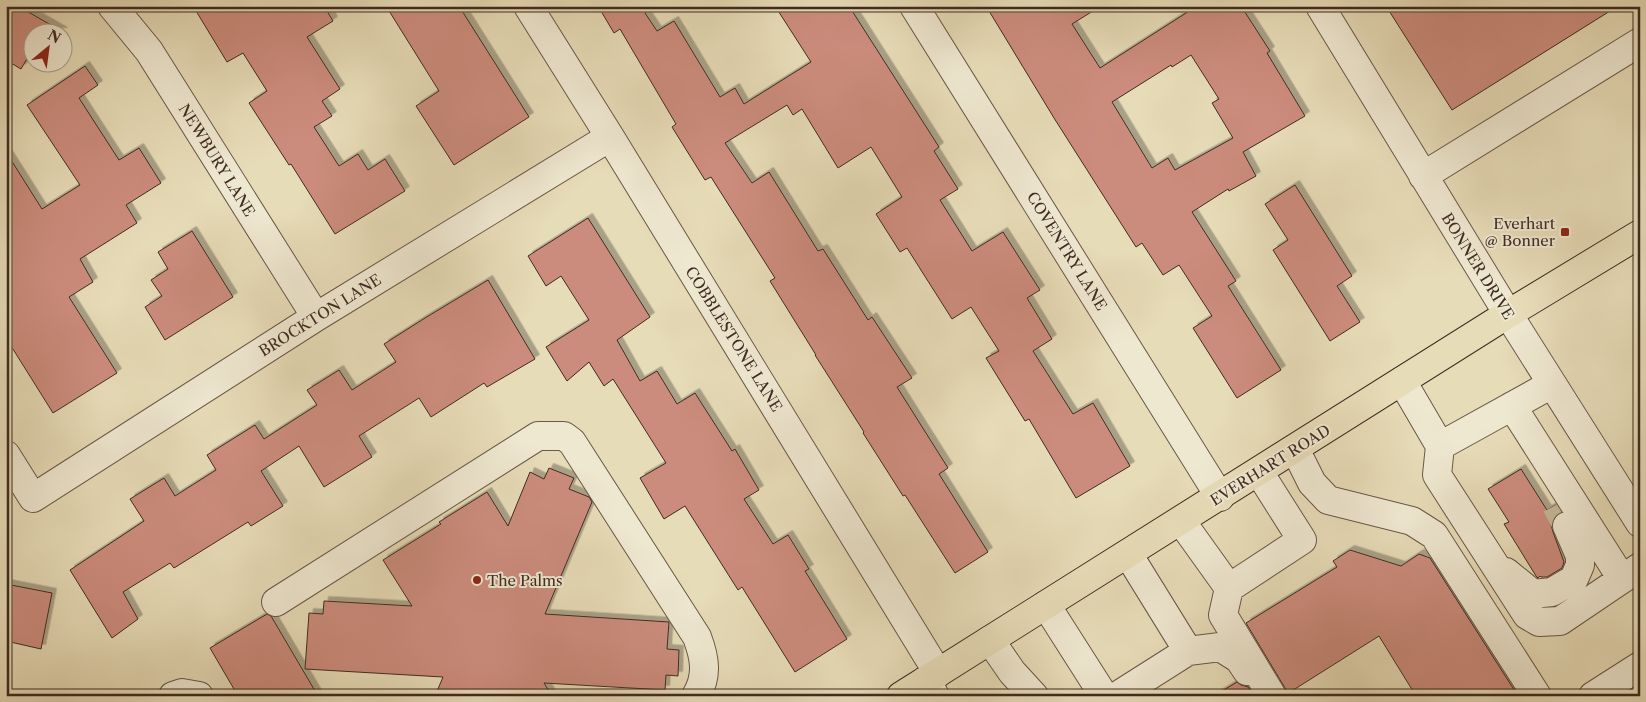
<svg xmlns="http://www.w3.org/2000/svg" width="1646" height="702" font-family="'Libre Caslon Text',serif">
<defs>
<filter id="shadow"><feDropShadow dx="4.5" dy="-4.5" stdDeviation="0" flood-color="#0004"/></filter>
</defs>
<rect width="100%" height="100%" fill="#e7dcb8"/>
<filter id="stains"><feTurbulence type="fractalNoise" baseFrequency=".004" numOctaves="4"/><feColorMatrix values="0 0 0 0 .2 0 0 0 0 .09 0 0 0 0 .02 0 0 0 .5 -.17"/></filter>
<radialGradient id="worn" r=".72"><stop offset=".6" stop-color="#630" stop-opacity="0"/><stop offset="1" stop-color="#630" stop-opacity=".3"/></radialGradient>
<path fill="#cc8c7d" stroke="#3f2b21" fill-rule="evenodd" filter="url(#shadow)" d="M6,6h12l45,26h-31v18l-11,19 -15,-9z
M193,6h131l9,15 -26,16 33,52 -18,12 10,15 -18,11 25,39 19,-12 10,16 17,-11 20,32 -70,43 -44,-70 -2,1 -40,-62 18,-12 -24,-38 -16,9z
M386,6h73l70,111 -75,48 -38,-59 23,-15z
M598,6h58l-11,7 12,18 17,-10 46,76 15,-9 9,16 67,-42 -36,-56h74l90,141 -5,4 24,38 -18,11 32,51 31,-19 37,58 -13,8 25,41 -19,12 40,63 20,-11 37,63 -54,32 -47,-79 -4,2 -39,-63 13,-7 -28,-44 -19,12 -45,-71 -7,4 -24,-38 26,-17 -31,-50 -33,21 -36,-59 -9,6 -6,-10 -62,38 27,40 17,-11 49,79 5,-2 45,71 4,-3 40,61 -15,9 51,81 -9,6 49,78 -33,21 -50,-78 -2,1 -40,-63 1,-1 -49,-77h1l-46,-74 5,-3 -64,-101 -6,3 -33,-53 4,-3 -56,-95 -6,4z
M986,6h115l-29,18 28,44 97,-62h44l29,45 -3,2 38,63 -62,36 13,24 -27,15 -1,-2 -36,23 44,69 -8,5 53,84 -44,28 -44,-70 19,-12 -33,-51 -16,10 -21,-32 -6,4 -82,-129zM1191,55l28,44 -7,4 21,35 -58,32 -7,-12 -16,10 -40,-66 59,-37 1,2z
M1386,6h232l-166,104z
M85,66l13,19 -19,13 40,62 20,-12 22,35 -35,22 11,18 -57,36 13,23 -24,15 48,76 -64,40 -47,-75v-186l36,57 38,-24 -53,-80z
M1295,185l57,91 -15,10 23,36 -30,19 -57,-91 15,-10 -23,-36z
M588,218l62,99 -33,23 23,41 17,-10 20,33 18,-11 37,58 3,-2 24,41 -15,9 29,45 15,-9 21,34 -4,2 42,68 -52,33 -53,-85 -4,3 -53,-84 -21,13 -24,-41 26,-15 -53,-84 -9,7 -15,-24 -22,19 -21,-34 43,-27 -28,-44 -15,10 -18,-30z
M192,231l41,66 -68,43 -20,-33 17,-11 -11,-16 17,-11 -10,-17z
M488,280l47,79 -48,28 -3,-4 -53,34 -12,-19 -60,38 13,21 -48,30 -25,-41 -38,25 22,35 -32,20 -3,-4 -74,46 -4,-5 -47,29 15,27 -26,19 -42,-68 74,-49 -14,-22 34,-21 11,18 41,-26 -9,-15 48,-30 9,14 53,-34 -10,-15 32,-20 13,20 44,-28 -12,-18 41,-26z
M549,468l25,10 -5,11 20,8 3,5 -47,112 124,8 -2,27 12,1 -1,26 -12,-1 -1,15 -121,-7 8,13h-117l8,-19 -138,-8 4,-56 14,1 1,-13 88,5 -29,-46 58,-36 -2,-2 48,-30 21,34 22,-54 14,7z
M1521,469l26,41 9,-5 5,7 -7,5 -3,8 2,7 11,30 -2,6 -15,9h-6l-1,-1 -2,2 -2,-2 -32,-52 5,-2 -21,-33z
M1350,550l51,16 18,-12 11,4 88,138h-102l-37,-60 -92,58 -2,-6 -39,-65 91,-56 -4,-6z
M6,584l46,9 -11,56 -35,-8z
M267,614l4,2 47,80h-80l-28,-48z
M1237,682l4,3 7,2 6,9h-40z"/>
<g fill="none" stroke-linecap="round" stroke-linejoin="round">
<path stroke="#c5b99a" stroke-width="28" stroke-dasharray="28 14" stroke-linecap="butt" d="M1556,505l11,21"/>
<g stroke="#695747" stroke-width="30">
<path id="minor" d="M112,6l37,45 167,266
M528,6l82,131 328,536
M914,6l306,491
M1320,6l188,308 132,209
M1423,176l217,-134
M1402,381l38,65 -3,29 90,140 12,7 21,-1 80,-54
M1512,406l110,173
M1440,446l112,-62
M1295,449l17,34 16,17 84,21 22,14 103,161
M6,455l27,43 283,-181 294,-180
M1181,521l48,67 73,-48 -43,-68
M1506,572l27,22 19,-2 22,-13 6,-14v-9l-13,-30
M1229,588l-6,27 49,81
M276,602l262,-166h26l8,6 125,195c8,21 11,39 -1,59
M1046,605l58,91
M990,640l22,32 22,24
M1188,651l32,-4 19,12 8,12
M926,680l9,16
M173,696l9,-3 17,3
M1117,696l71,-45 -60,-97
M1593,696l47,-30"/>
</g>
<g stroke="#3f2b21" stroke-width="30">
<path id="major" d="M901,696l607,-382 132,-80"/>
</g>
<use href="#minor" stroke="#efe8d1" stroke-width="28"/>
<use href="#major" stroke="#e7dcb8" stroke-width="28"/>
</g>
<g fill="#8f2418" stroke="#efe8d1" stroke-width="2">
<rect x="1560" y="227" width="10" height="10" rx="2.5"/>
<circle cx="477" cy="580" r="5"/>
</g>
<g text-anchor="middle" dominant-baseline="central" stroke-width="4" stroke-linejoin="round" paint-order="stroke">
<g font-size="15" fill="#3f2b21" stroke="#efe8d1">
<text transform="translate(217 160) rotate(58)">NEWBURY LANE</text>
<text transform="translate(1067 251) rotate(58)">COVENTRY LANE</text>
<text transform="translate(1478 266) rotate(58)">BONNER DRIVE</text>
<text transform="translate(320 315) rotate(-32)">BROCKTON LANE</text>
<text transform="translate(734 339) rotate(58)">COBBLESTONE LANE</text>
<text transform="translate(1270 465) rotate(-32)">EVERHART ROAD</text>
</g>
<g font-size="15" fill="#3f2b21" stroke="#efe8d1" text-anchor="end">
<text x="1555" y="223">Everhart<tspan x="1555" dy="17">@ Bonner</tspan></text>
<text x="487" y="580" text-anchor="start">The Palms</text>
</g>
</g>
<rect width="1646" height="702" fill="none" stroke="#e7dcb8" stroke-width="25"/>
<rect x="8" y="8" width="1631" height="687" fill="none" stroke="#3f2b21" stroke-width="2.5"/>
<rect x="12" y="12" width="1621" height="677" fill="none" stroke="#3f2b21"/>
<g transform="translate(48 48) rotate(29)"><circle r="24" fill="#efe8d1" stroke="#a99c8b"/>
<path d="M0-4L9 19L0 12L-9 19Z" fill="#8f2418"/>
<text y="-8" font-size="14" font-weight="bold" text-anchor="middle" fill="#3f2b21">N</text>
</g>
<rect width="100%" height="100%" filter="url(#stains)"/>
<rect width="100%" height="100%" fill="url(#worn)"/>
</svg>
